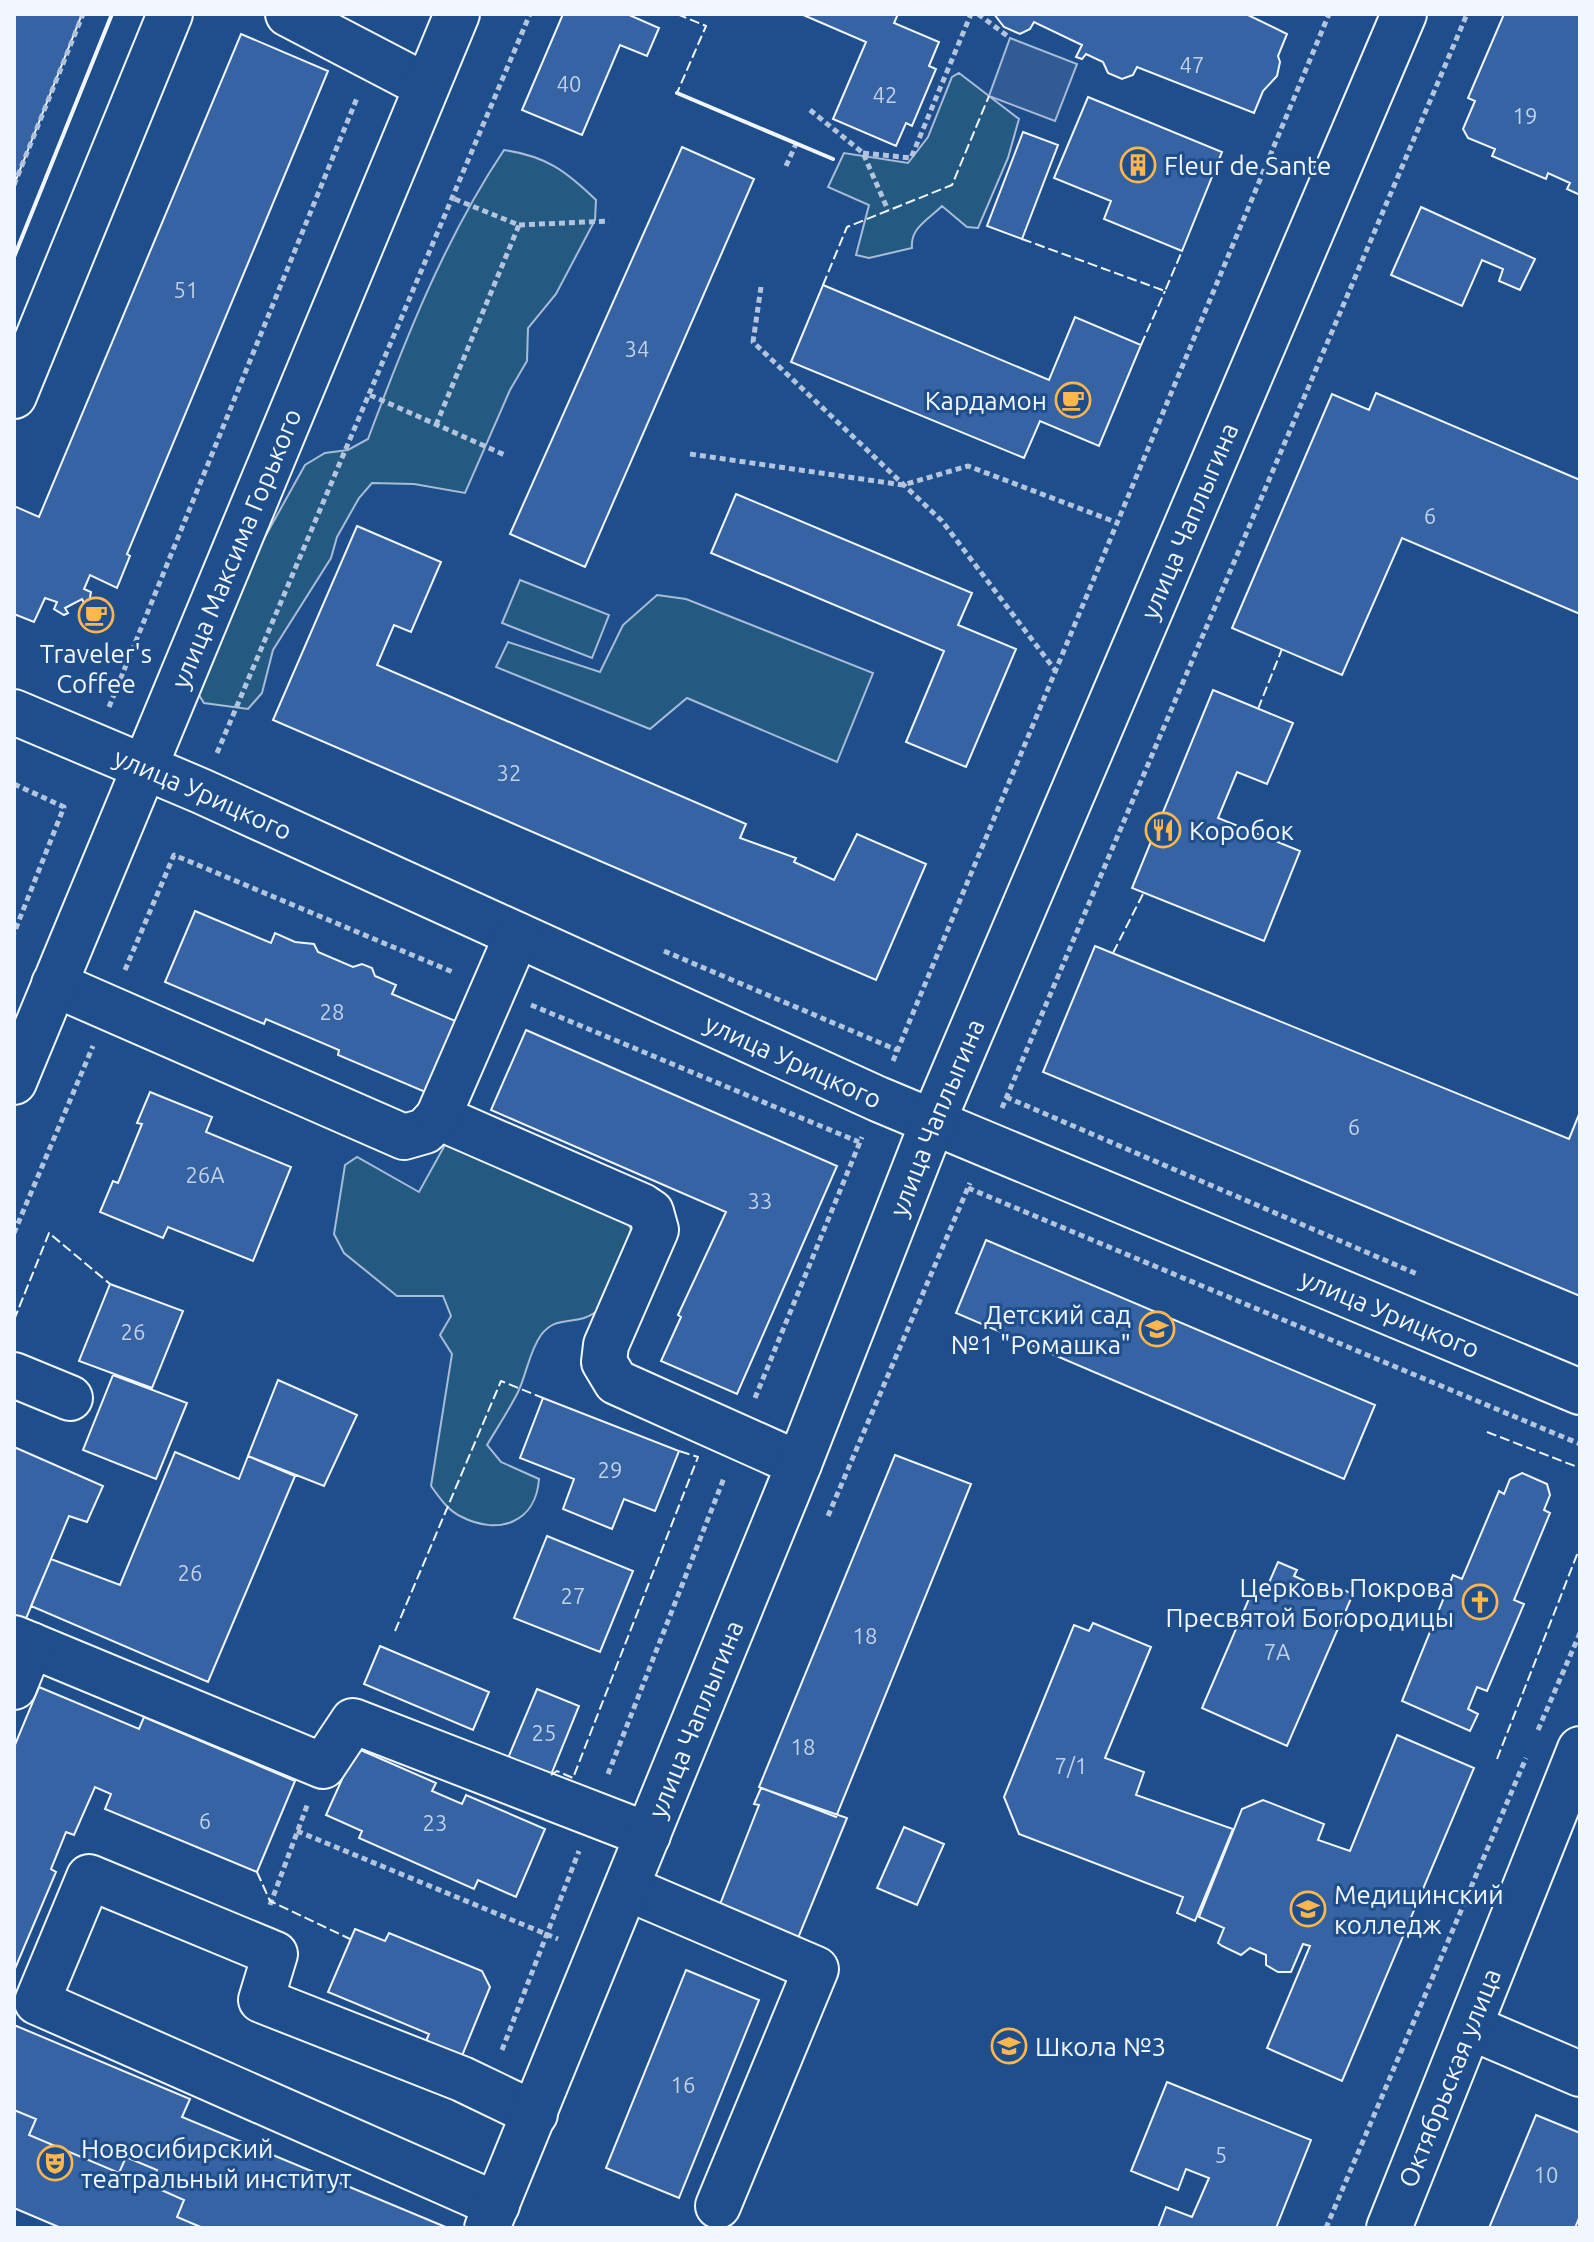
<svg xmlns="http://www.w3.org/2000/svg" width="1594" height="2242" font-family="Ubuntu,sans-serif">
<rect width="100%" height="100%" fill="#1f4e8c"/>
<path fill="#245a82" stroke="#a8bbd7" stroke-width="2" d="M959,73l60,46 -11,39 -30,70 -11,-1 -25,-21c-14,14 -32,22 -30,42l-43,10 -13,-3 13,-50 -41,-18 16,-34 64,10 20,-26 24,-60z
M504,150c42,6 62,21 92,50l-1,20 -39,74 -28,34 -1,33 -17,29 -45,103 -51,-9 -42,-1 -13,15 -22,39 -6,21 -58,92 -11,43 -14,16 -44,-6 -12,-19 69,-140 44,-79 20,-12 23,-3 20,-11c37,-99 77,-201 136,-289z
M520,580l89,35 -17,43 -90,-35z
M657,595l29,4 187,74 -36,89 -150,-64 -37,31 -154,-62 12,-25 92,30 23,-47z
M451,1134l169,76 11,19c-9,30 -12,77 -47,89 -17,5 -30,0 -43,17 -12,17 -14,38 -23,57 -9,18 -21,36 -31,53l14,17 38,17c-3,43 -40,57 -77,38 -14,-6 -23,-20 -31,-31l21,-132 -12,-19 11,-19 -8,-20h-46l-53,-43 -10,-19 11,-69 12,-8 62,35z"/>
<path fill="#305b95" stroke="#a8bbd7" stroke-width="2" d="M1010,38l67,26 -22,57 -66,-25z"/>
<path fill="#3563a3" stroke="#f2f6ff" stroke-width="2" d="M14,14h68l-68,171z
M563,14h64l32,14 -12,28 -27,-11 -38,90 -60,-25z
M801,14h97l-4,9 45,19 -10,24 7,3 -24,57 -6,-3 -10,23 -63,-27 33,-77z
M994,14h252l41,20 -9,22 2,6 -3,14 -14,15 -9,22 -117,-46 -4,8 -11,4 -14,-6 -5,-11 -17,-8 -4,5 -6,-2 6,-12 -48,-23 -4,7 -10,5 -16,-7z
M1504,14h76v181l-13,-6 3,-6 -22,-10 -2,6 -54,-23 3,-7 -27,-11 -5,-9 12,-28 -7,-3z
M241,34l87,37 -201,483 3,2 -13,32 -27,-13 -6,14 7,3 -2,11 -4,2 -3,-6 -17,9 3,5 -4,2 -10,-6 3,-7 -12,-4 -11,24 -20,-8v-108l25,11z
M1088,97l134,55 -40,99 -78,-32 7,-18 -57,-23z
M1023,132l35,13 -36,94 -35,-13z
M682,147l72,32 -169,388 -75,-33z
M1421,207l114,52 -15,31 -21,-9 4,-12 -21,-9 -20,46 -71,-31z
M823,285l226,95 26,-63 66,28 -42,101 -59,-25 -16,37 -233,-96z
M1376,393l204,87v134l-178,-76 -60,137 -110,-47 100,-234 37,16z
M736,494l236,99 -14,32 58,24 -50,118 -60,-25 38,-91 -233,-98z
M357,526l84,36 -30,70 -17,-7 -17,40 369,159 -6,14 56,20 -2,4 40,18 23,-46 69,30 -50,116 -603,-260z
M1213,690l80,33 -26,61 -30,-12 -19,46 82,33 -36,90 -132,-53z
M195,911l76,32 4,-10 20,9 19,2 4,8 35,15 9,-3 10,4 3,8 21,9 -4,9 75,32 -30,71 -99,-42 1,-5 -73,-31 -2,5 -99,-42z
M1095,946l474,193 11,-27v184l-537,-224z
M526,1030l311,136 -100,228 -76,-33 20,-44 -3,-2 48,-103 -235,-102z
M150,1092l62,25 -6,15 85,35 -38,94 -85,-34 -5,11 -63,-26 13,-31 5,2 24,-59 -5,-1z
M986,1240l389,165 -31,74 -388,-166z
M110,1284l73,27 -31,77 -73,-27z
M113,1375l74,28 -31,76 -73,-29z
M278,1380l79,35 -33,71 -76,-30z
M543,1398l136,53 -24,60 -31,-12 -12,30 -49,-20 11,-30 -54,-21z
M14,1447l89,39 -16,36 -18,-6 -44,105 -11,-5z
M175,1452l64,27 9,-23 47,20 -87,206 -177,-76 20,-47 69,26z
M895,1455l76,29 -135,333 -77,-30z
M1522,1473l25,11 3,11 -6,15 6,3 -36,87 10,4 -37,87 -10,-4 -9,22 10,5 -8,17 -68,-30 51,-126 9,4 37,-88 5,3 6,-15z
M547,1536l86,35 -33,81 -86,-34z
M1278,1562l19,8 -3,6 27,12 2,-7 30,13 -66,152 -85,-38 52,-121 11,5z
M1093,1623l58,24 -46,111 39,14 -8,23 97,34 -38,92 -18,-8 6,-16 -164,-63 -15,-37 70,-172 15,6z
M380,1646l109,46 -16,38 -109,-46z
M39,1687l100,42 5,-12 151,64 -38,91 -152,-63 6,-15 -16,-7 -21,48 -8,-3 -15,37 5,3 -42,99v-224z
M537,1689l42,17 -28,69 -43,-17z
M1397,1735l77,33 -132,313 -75,-33 43,-102 -7,-2 -12,28h-13l-12,-7v-10l-16,-7 -9,7 -19,-9 -4,-3 6,-15 -25,-11 43,-108 21,-9 61,24 -6,16 32,11z
M356,1748l80,35 -4,8 30,13 4,-9 79,34 -29,68 -38,-17 -4,9 -115,-51 3,-7 -36,-16z
M761,1788l86,30 -53,130 -77,-36 42,-107 -5,-1z
M904,1827l40,17 -27,61 -40,-17z
M355,1929l30,12 4,-8 93,38 8,16 -33,81 -36,-15 8,-19 -101,-42z
M686,1970l73,30 -80,198 -73,-30z
M14,2025l176,74 -8,18 266,111h-245l-26,-11 7,-17 -34,-15 7,-15 -31,-13 -7,16 -90,-38 7,-16 -22,-9z
M1167,2082l144,58 -35,88h-118l8,-21 26,10 17,-39 -23,-9 -8,21 -47,-19z
M14,2110l22,9 -7,16 90,38 7,-16 31,13 -7,15 34,15 -7,17 26,11h-142l-47,-20z
M1536,2115l44,18v83l-5,12h-86z"/>
<g fill="none" stroke-linecap="round" stroke-linejoin="round">
<g stroke="#f2f6ff" stroke-width="48">
<g id="minor">
<path d="M288,14l138,72"/>
<path d="M14,396l156,-382"/>
<path id="s1" d="M14,712l187,79 677,308 702,293"/>
<path d="M54,984l350,153 21,-6 13,-14 204,89 9,6 5,18 -50,115 -2,17 12,20 183,82"/>
<path id="s2" d="M14,1082l443,-1068"/>
<path d="M438,1117l79,-182"/>
<path d="M14,1375l56,23"/>
<path d="M14,1638l309,128 30,-45 295,114"/>
<path d="M14,1687l17,-42"/>
<path d="M627,1888l189,81 -98,237"/>
<path d="M1470,2027l110,47"/>
<path d="M497,2205l-460,-203 52,-125 186,77 -14,46 201,79 73,35"/>
<path id="s3" d="M487,2228l312,-764 135,-345 470,-1105"/>
<path id="s4" d="M1389,2228l191,-479"/>
</g>
</g>
<path stroke="#b3c4dc" stroke-width="5" stroke-dasharray="6 4" stroke-linecap="butt" d="M978,14l32,24
M810,110l53,43 25,57
M863,153l48,5 60,-144
M786,166l10,-22
M14,185l69,-171
M519,225l90,-4
M761,287l-8,55 189,179 113,149
M370,395l137,61
M436,425l83,-200 -67,-27
M690,454l213,31 65,-19 150,57
M109,707l248,-609
M217,753l313,-739
M14,784l50,23 -50,126
M664,951l233,99
M125,970l49,-115 281,118
M531,1005l328,137
M893,1061l436,-1047
M1006,1097l411,177
M1002,1108l465,-1094
M968,1188l612,256
M14,1233l79,-187
M755,1398l107,-261
M828,1516l142,-333
M1538,1730l42,-97
M608,1774l116,-296
M297,1831l261,108
M270,1905l38,-102
M502,2050l77,-199
M1326,2228l200,-470"/>
<use href="#minor" stroke="#1f4e8c" stroke-width="44"/>
<path stroke="#f2f6ff" stroke-width="2" stroke-dasharray="10 4" stroke-linecap="butt" d="M677,14l29,12 -29,67
M1022,239l143,52 17,-40
M823,285l24,-58 105,-42 37,-89
M1141,345l24,-54
M1258,709l24,-60
M1113,953l31,-61
M14,1320l35,-87 61,51
M1487,1432l93,36
M395,1631l106,-250 42,17
M1497,1759l83,-212
M551,1775l6,-4 16,7 125,-321 -19,-6
M257,1872l13,29 80,38"/>
<path stroke="#f2f6ff" stroke-width="4" d="M677,93l156,66
M14,257l98,-243"/>
</g>
<defs>
<g id="building-ring" transform="scale(1.8)"><circle r="9.5" fill="#1f4e8c" stroke="#ffb74d" stroke-width="1.5"/><path d="M-4-6H4V6H1V3H-1V6H-4ZM-2.5-4.3h1.7v1.8h-1.7ZM.8-4.3h1.7v1.8H.8ZM-2.5-1h1.7V.8h-1.7ZM.8-1h1.7V.8H.8Z" fill="#ffb74d"/></g>
<g id="cafe-ring" transform="scale(1.8)"><circle r="9.5" fill="#1f4e8c" stroke="#ffb74d" stroke-width="1.5"/><path d="M-5.5-4.5H6V0H3Q3 3.5 0 3.5H-2.5Q-5.5 3.5-5.5 0ZM3-3.2v2h1.7v-2ZM-6 4.5H4V6H-6Z" fill="#ffb74d"/></g>
<g id="restaurant-ring" transform="scale(1.8)"><circle r="9.5" fill="#1f4e8c" stroke="#ffb74d" stroke-width="1.5"/><path d="M-5-6h1v4h1v-4h1v4h1v-4h1v5L-1.5 .5V6h-2V.5L-5-1ZM5-6V6H3V1.5H1.5Q1.5-4 5-6Z" fill="#ffb74d"/></g>
<g id="school-ring" transform="scale(1.8)"><circle r="9.5" fill="#1f4e8c" stroke="#ffb74d" stroke-width="1.5"/><path d="M0-5L7-2L0 1L-7-2ZM-4 1L0 2.5L4 1V4Q0 6-4 4Z" fill="#ffb74d"/></g>
<g id="church-ring" transform="scale(1.8)"><circle r="9.5" fill="#1f4e8c" stroke="#ffb74d" stroke-width="1.5"/><path d="M-1.2-6h2.4v3.5h3.3v2.4h-3.3V6h-2.4V-.1h-3.3v-2.4h3.3Z" fill="#ffb74d"/></g>
<g id="university-ring" transform="scale(1.8)"><circle r="9.5" fill="#1f4e8c" stroke="#ffb74d" stroke-width="1.5"/><path d="M0-5L7-2L0 1L-7-2ZM-4 1L0 2.5L4 1V4Q0 6-4 4Z" fill="#ffb74d"/></g>
<g id="theatre-ring" transform="scale(1.8)"><circle r="9.5" fill="#1f4e8c" stroke="#ffb74d" stroke-width="1.5"/><path d="M-5-5.5Q0-4 5-5.5V0Q5 5 0 6Q-5 5-5 0ZM-3.3-2.5H-1v1.5H-3.3ZM1-2.5H3.3v1.5H1ZM-2.8 1Q0 5.5 2.8 1Z" fill="#ffb74d"/></g>
</defs>
<g fill-rule="evenodd">
<use href="#building-ring" x="1138" y="165"/>
<use href="#cafe-ring" x="1073" y="400"/>
<use href="#cafe-ring" x="96" y="615"/>
<use href="#restaurant-ring" x="1163" y="830"/>
<use href="#school-ring" x="1157" y="1329"/>
<use href="#church-ring" x="1480" y="1602"/>
<use href="#university-ring" x="1308" y="1909"/>
<use href="#school-ring" x="1009" y="2046"/>
<use href="#theatre-ring" x="55" y="2163"/>
</g>
<g text-anchor="middle" dominant-baseline="central" stroke-width="6" stroke-linejoin="round" paint-order="stroke">
<g font-size="22" fill="#c3d1e8">
<text x="1192" y="64">47</text>
<text x="569" y="83">40</text>
<text x="885" y="94">42</text>
<text x="1525" y="115">19</text>
<text x="186" y="289">51</text>
<text x="637" y="348">34</text>
<text x="1430" y="515">6</text>
<text x="509" y="772">32</text>
<text x="332" y="1011">28</text>
<text x="1354" y="1126">6</text>
<text x="205" y="1174">26А</text>
<text x="760" y="1200">33</text>
<text x="133" y="1331">26</text>
<text x="610" y="1469">29</text>
<text x="190" y="1572">26</text>
<text x="573" y="1595">27</text>
<text x="865" y="1635">18</text>
<text x="1277" y="1651">7А</text>
<text x="544" y="1732">25</text>
<text x="803" y="1746">18</text>
<text x="1071" y="1765">7/1</text>
<text x="205" y="1820">6</text>
<text x="435" y="1822">23</text>
<text x="683" y="2084">16</text>
<text x="1221" y="2154">5</text>
<text x="1546" y="2174">10</text>
</g>
<g font-size="26" fill="#f2f6ff" stroke="#1f4e8c" text-anchor="start">
<text x="1164" y="165">Fleur de Sante</text>
<text x="1047" y="400" text-anchor="end">Кардамон</text>
<text x="96" y="653" text-anchor="middle">Traveler's<tspan x="96" dy="30">Coffee</tspan></text>
<text x="1189" y="830">Коробок</text>
<text x="1131" y="1314" text-anchor="end">Детский сад<tspan x="1131" dy="30">№1 "Ромашка"</tspan></text>
<text x="1454" y="1587" text-anchor="end">Церковь Покрова<tspan x="1454" dy="30">Пресвятой Богородицы</tspan></text>
<text x="1334" y="1894">Медицинский<tspan x="1334" dy="30">колледж</tspan></text>
<text x="1035" y="2046">Школа №3</text>
<text x="81" y="2148">Новосибирский<tspan x="81" dy="30">театральный институт</tspan></text>
</g>
<g font-size="26" fill="#f2f6ff" stroke="#1f4e8c">
<text stroke="none"><textPath href="#s3" startOffset="1846">улица Чаплыгина</textPath></text>
<text stroke="none"><textPath href="#s2" startOffset="578">улица Максима Горького</textPath></text>
<text stroke="none"><textPath href="#s1" startOffset="206">улица Урицкого</textPath></text>
<text stroke="none"><textPath href="#s1" startOffset="854">улица Урицкого</textPath></text>
<text stroke="none"><textPath href="#s3" startOffset="1198">улица Чаплыгина</textPath></text>
<text stroke="none"><textPath href="#s1" startOffset="1502">улица Урицкого</textPath></text>
<text stroke="none"><textPath href="#s3" startOffset="550">улица Чаплыгина</textPath></text>
<text stroke="none"><textPath href="#s4" startOffset="162">Октябрьская улица</textPath></text>
</g>
</g>
<rect width="1594" height="2242" fill="none" stroke="#f2f6ff" stroke-width="32"/>
</svg>
